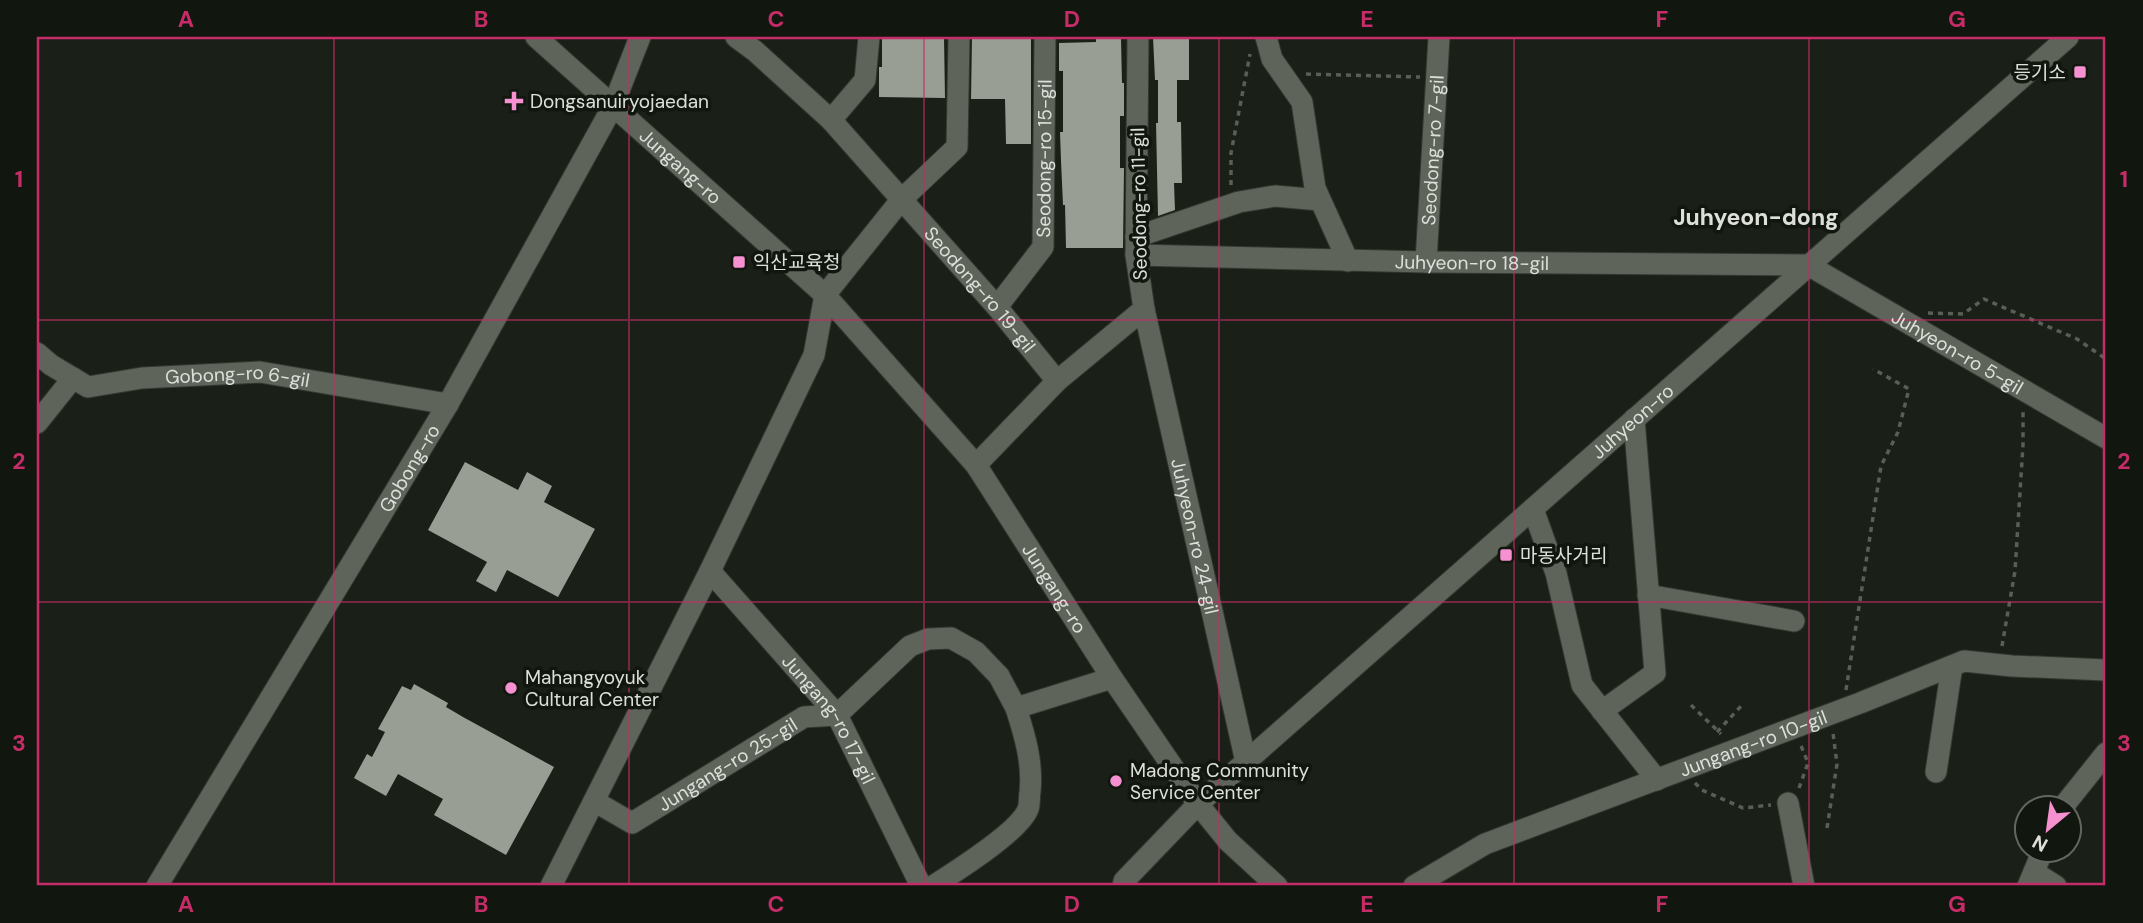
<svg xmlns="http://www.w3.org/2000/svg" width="2143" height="923" font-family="'DM Sans','Noto Sans KR',sans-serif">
<rect width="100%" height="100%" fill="#1a1f17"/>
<path fill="#989e93" d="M882,37h62l1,61 -66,-1v-30h3z
M972,37h59v107h-25l-1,-45h-34z
M1153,37h36v43h-12v42h4l1,61h-8l1,27 -17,6 -2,-93h2v-43h-3z
M1096,39h25l1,44h2v33h-4v52h4l-1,80h-57l-1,-43h-2l-2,-44 -1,-29h3v-61h-4v-28l37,-1z
M465,462l53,28 9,-18 25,14 -8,16 51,27 -37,68 -51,-27 -11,22 -20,-11 11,-19 -59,-32z
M414,684l34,19 -2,4 17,10 91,50 -48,88 -72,-40 9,-16 -45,-25 -12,22 -32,-18 13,-24 5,3 13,-25 -7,-3 24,-43 9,4z"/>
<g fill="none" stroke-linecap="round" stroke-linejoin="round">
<g stroke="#353832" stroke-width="23">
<g id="minor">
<path id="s1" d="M536,37l289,258 151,170 136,213 86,126 30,37 49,45"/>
<path id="s2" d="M736,37l19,14 76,69 166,187 60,74"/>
<path d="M1266,37l6,22 30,43 13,86 33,73"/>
<path d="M831,120l34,-40 4,-43"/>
<path d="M1136,237l103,-35 36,-6 45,4"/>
<path id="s3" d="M1136,255l290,7 382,3 298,173"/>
<path id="s4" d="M1426,262l13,-225"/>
<path id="s5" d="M997,307l46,-60 2,-210"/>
<path id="s6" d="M1144,309l102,453"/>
<path id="s7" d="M37,353l14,12 37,22 54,-9 118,-6 188,32"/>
<path d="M37,423l36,-45"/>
<path d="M976,465l81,-84 87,-72 -8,-54 2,-218"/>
<path d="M1533,509l23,64 26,112 75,95"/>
<path id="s8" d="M710,571l127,144 84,171"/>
<path d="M1648,595l146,26"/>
<path d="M1602,711l53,-38 -21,-254"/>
<path d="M1936,772l16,-106"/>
<path id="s9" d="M594,801l38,22 172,-106 33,-2 73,-69 18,-7 23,-1 25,14 23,24 17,32 96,-30"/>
<path d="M1788,803l16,83"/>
<path d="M2062,808l44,-55"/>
<path d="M2034,872l22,14"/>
<path id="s10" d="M157,886l291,-482 165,-298 27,-69"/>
<path d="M551,886l159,-315 104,-216 11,-60 76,-95 56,-53 2,-110"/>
<path d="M933,886c22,-14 87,-55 95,-77 2,-5 1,-12 2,-17 3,-29 -5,-56 -14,-84"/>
<path id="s11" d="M1123,886l1,-5 74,-77 870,-767"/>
<path id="s12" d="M1414,886l71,-42 375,-141 104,-42 48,5 94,4"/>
<path d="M2028,886l15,-36"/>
</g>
</g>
<path stroke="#5a5e57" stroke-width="3.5" stroke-dasharray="5 5" stroke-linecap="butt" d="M1306,74l114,3
M1231,185v-32l19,-99
M1928,313l35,1 21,-15 93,40 29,20
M2002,646l13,-75 8,-126v-35
M1846,690l35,-224 17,-34 11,-43 -36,-20
M1691,705l30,29
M1717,732l26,-28
M1695,783l7,7 41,18 28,-3
M1799,788l9,-25 -8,-20
M1827,828l10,-64 -4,-31"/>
<use href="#minor" stroke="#5e645a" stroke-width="21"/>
</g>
<path fill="none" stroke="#c52c68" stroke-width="2" stroke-opacity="0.55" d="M334,37v849M629,37v849M924,37v849M1219,37v849M1514,37v849M1809,37v849M37,320h2069M37,602h2069"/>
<g fill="#f590d1" stroke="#11160e" stroke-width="2.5">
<rect x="2073" y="65" width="14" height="14" rx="3.5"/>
<path d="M510.5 90.5h7v7h7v7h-7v7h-7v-7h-7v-7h7z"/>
<rect x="732" y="255" width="14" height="14" rx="3.5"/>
<rect x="1499" y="548" width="14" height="14" rx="3.5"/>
<circle cx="511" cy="688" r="7"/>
<circle cx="1116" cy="781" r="7"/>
</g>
<g text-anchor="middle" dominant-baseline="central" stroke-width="7" stroke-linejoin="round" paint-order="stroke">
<g font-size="19" fill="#dde0da" stroke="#11160e" text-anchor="start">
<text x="2066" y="72" text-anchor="end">등기소</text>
<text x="530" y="101">Dongsanuiryojaedan</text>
<text x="753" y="262">익산교육청</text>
<text x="1520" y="555">마동사거리</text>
<text x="525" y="677">Mahangyoyuk<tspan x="525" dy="22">Cultural Center</tspan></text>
<text x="1130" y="770">Madong Community<tspan x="1130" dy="22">Service Center</tspan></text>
</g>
<g font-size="19" fill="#dde0da" stroke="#11160e">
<text stroke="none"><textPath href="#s4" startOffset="112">Seodong-ro 7-gil</textPath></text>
<text stroke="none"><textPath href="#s5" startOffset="164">Seodong-ro 15-gil</textPath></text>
<text stroke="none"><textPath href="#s1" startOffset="194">Jungang-ro</textPath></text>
<text transform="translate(1139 204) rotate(-91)">Seodong-ro 11-gil</text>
<text stroke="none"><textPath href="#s3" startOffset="336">Juhyeon-ro 18-gil</textPath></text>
<text stroke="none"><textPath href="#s2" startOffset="352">Seodong-ro 19-gil</textPath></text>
<text stroke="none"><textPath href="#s3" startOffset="845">Juhyeon-ro 5-gil</textPath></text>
<text stroke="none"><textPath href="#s7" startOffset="212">Gobong-ro 6-gil</textPath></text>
<text stroke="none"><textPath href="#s11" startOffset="691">Juhyeon-ro</textPath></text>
<text stroke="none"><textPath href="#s10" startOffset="488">Gobong-ro</textPath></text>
<text stroke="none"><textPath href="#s6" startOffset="233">Juhyeon-ro 24-gil</textPath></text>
<text stroke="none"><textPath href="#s1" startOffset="761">Jungang-ro</textPath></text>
<text stroke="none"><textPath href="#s8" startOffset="191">Jungang-ro 17-gil</textPath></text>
<text stroke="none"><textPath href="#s12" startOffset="369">Jungang-ro 10-gil</textPath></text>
<text stroke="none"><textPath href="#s9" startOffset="156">Jungang-ro 25-gil</textPath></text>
</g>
<g font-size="23" font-weight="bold" fill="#dde0da" stroke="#11160e">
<text x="1756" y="217">Juhyeon-dong</text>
</g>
</g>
<rect width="2143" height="923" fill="none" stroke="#11160e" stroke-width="77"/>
<g transform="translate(2048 829) rotate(209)"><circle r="33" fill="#11160e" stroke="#636760" stroke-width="2"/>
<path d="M0-5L12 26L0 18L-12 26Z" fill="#f590d1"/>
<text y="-10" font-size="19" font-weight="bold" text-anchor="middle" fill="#dde0da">N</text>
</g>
<rect x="38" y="38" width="2066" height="846" fill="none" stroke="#c52c68" stroke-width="2.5"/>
<g font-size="23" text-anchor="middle" font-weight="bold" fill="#c52c68">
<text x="186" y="27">A</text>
<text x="481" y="27">B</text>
<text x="776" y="27">C</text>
<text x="1072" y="27">D</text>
<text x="1367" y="27">E</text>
<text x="1662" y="27">F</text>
<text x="1957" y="27">G</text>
<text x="19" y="187">1</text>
<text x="2124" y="187">1</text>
<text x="19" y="469">2</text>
<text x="2124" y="469">2</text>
<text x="19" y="751">3</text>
<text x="2124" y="751">3</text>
<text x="186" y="912">A</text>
<text x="481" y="912">B</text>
<text x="776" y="912">C</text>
<text x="1072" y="912">D</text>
<text x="1367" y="912">E</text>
<text x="1662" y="912">F</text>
<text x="1957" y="912">G</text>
</g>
</svg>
